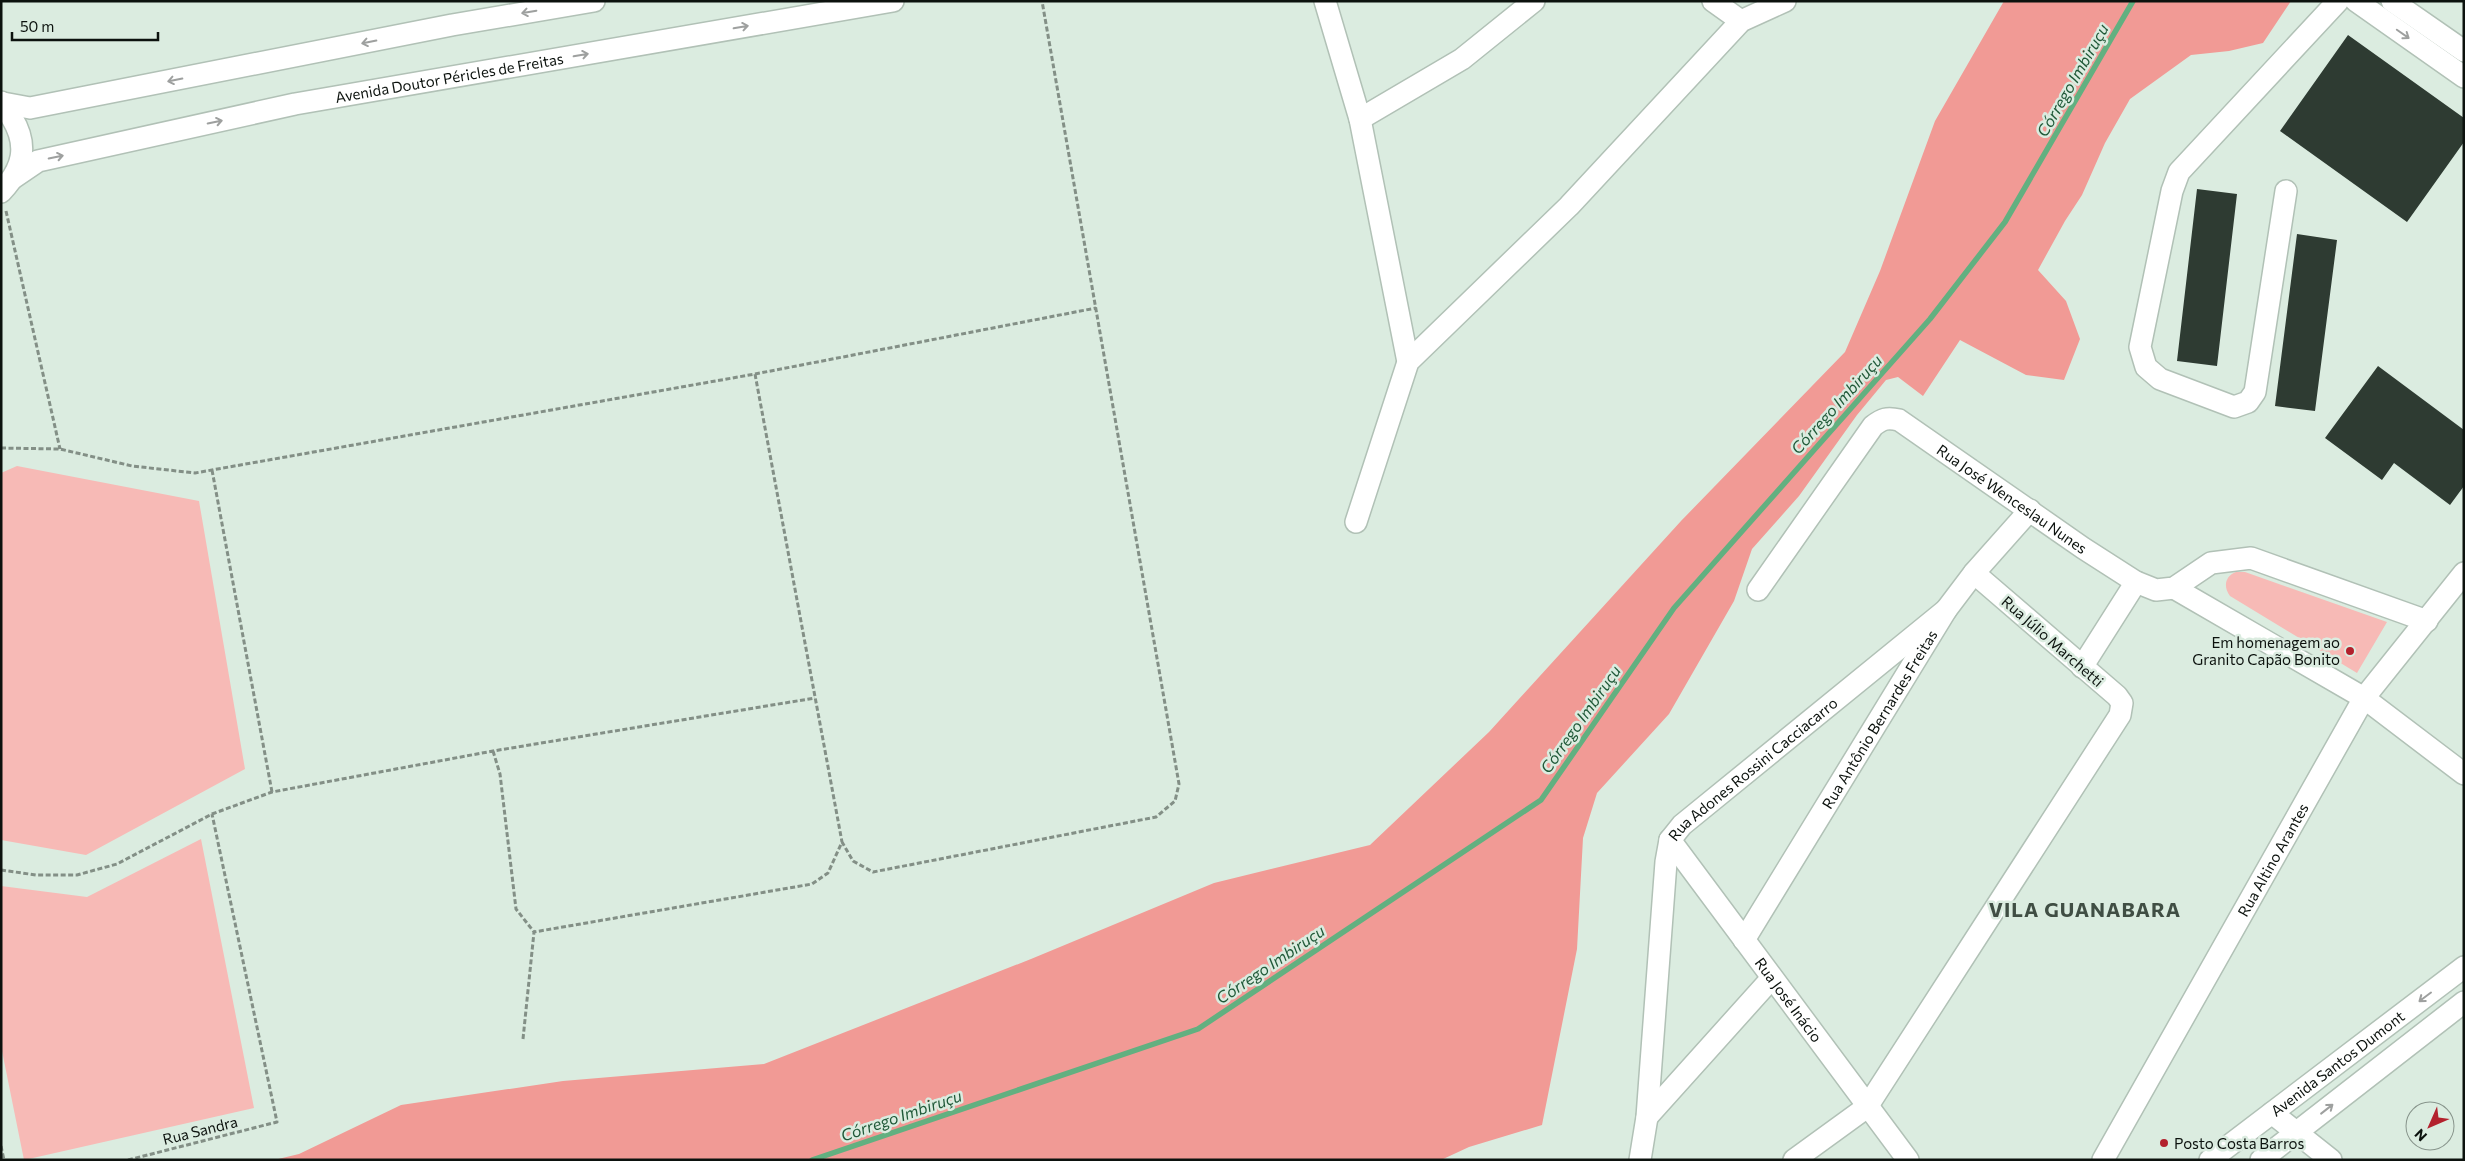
<svg xmlns="http://www.w3.org/2000/svg" width="2465" height="1161" font-family="Commissioner,sans-serif">
<rect width="100%" height="100%" fill="#dbece0"/>
<path fill="#f7bab6" d="M17,466l182,35 46,268 -159,86 -85,-15v-367z
M2236,572h9l142,50 -30,51 -127,-77c-7,-9 -5,-20 6,-24z
M201,839l53,269 -230,52 -23,-114v-160l86,11z"/>
<path fill="#f19a95" d="M2004,1h287l-28,42 -34,8 -38,4 -61,44 -25,44 -23,52 -17,26 -27,49 28,31 14,38 -16,41 -38,-5 -66,-35 -37,56 -25,-19 -12,3 -29,35 -58,81 -47,53 -18,52 -65,113 -72,79 -14,45 -6,111 -35,176 -73,22 -28,13h-1167l25,-6 102,-49 162,-24 201,-17 267,-105 183,-76 156,-38 119,-113 192,-211 164,-169 35,-81 55,-150z"/>
<g fill="none" stroke-linecap="round" stroke-linejoin="round">
<path stroke="#62b080" stroke-width="5.5" d="M812,1160l386,-131 343,-229 133,-192 256,-289 75,-97 128,-221"/>
</g>
<path fill="#2e3b32" d="M2348,35l116,83v24l-57,80 -127,-91z
M2197,189l40,5 -20,172 -40,-5z
M2297,234l40,6 -22,171 -40,-5z
M2378,366l86,64v56l-14,19 -56,-42 -12,17 -57,-42z"/>
<g fill="none" stroke-linecap="round" stroke-linejoin="round">
<g stroke="#b1c1b6" stroke-width="24">
<g id="minor">
<path d="M1325,1l35,118 48,243"/>
<path d="M1713,1l28,20"/>
<path d="M2356,1l108,76"/>
<path d="M2392,1l72,50"/>
<path d="M1,102c5,4 8,10 11,16 17,28 11,51 -11,74"/>
<path d="M3,103l27,5 422,-83 142,-24"/>
<path d="M1360,119l102,-60 72,-58"/>
<path id="s1" d="M13,178l25,-17 257,-57 598,-103"/>
<path d="M2286,191l-31,201 -7,10 -14,5 -74,-28 -14,-12 -6,-20 32,-156 7,-19 159,-171"/>
<path d="M1356,522l52,-160 161,-156 172,-185 44,-20"/>
<path d="M2174,588l190,110 100,76"/>
<path id="s2" d="M1758,590l115,-164c9,-7 14,-9 26,-6l184,128 53,34 20,8 18,-2 37,-25 40,-5 176,63"/>
<path d="M2082,667l54,-85"/>
<path id="s3" d="M1670,840l238,320"/>
<path id="s4" d="M1744,940l202,-330 28,-37 56,-63"/>
<path d="M2272,1113l59,47"/>
<path d="M1647,1117l124,-138"/>
<path id="s5" d="M1640,1160l7,-43 19,-255 4,-22 12,-15 264,-215"/>
<path d="M1794,1160l73,-53 253,-392 2,-12 -5,-7 -143,-123"/>
<path id="s6" d="M2103,1160l261,-462 100,-125"/>
<path id="s7" d="M2210,1160l254,-193"/>
<path d="M2261,1160l203,-158"/>
</g>
</g>
<path stroke="#838f86" stroke-width="3" stroke-dasharray="5 2.5" stroke-linecap="butt" d="M6,211l54,238
M755,374l87,468
M1,448l59,1 72,17 63,7 560,-99 341,-66
M212,470l60,322
M493,751l7,23 16,135 18,23
M1,870l35,5h41l40,-11 95,-50 60,-22 221,-41 322,-53
M523,1039l11,-107 278,-48 16,-11 14,-31 11,19 20,11 283,-55 19,-16 4,-17 -137,-783
M1,1146l3,14
M128,1160l149,-38 -65,-308"/>
<use href="#minor" stroke="#fff" stroke-width="21"/>
</g>
<defs><path id="oneway-shaft" d="M-6 0H5M1.5-3L5.5 0L1.5 3" fill="none" stroke-width="1.6" stroke-linecap="round" stroke-linejoin="round" transform="scale(1.25)"/></defs>
<g stroke="#9ea09f">
<use href="#oneway-shaft" transform="translate(529 12) rotate(170)"/>
<use href="#oneway-shaft" transform="translate(741 27) rotate(-10)"/>
<use href="#oneway-shaft" transform="translate(2403 34) rotate(35)"/>
<use href="#oneway-shaft" transform="translate(369 42) rotate(169)"/>
<use href="#oneway-shaft" transform="translate(581 55) rotate(-10)"/>
<use href="#oneway-shaft" transform="translate(175 80) rotate(169)"/>
<use href="#oneway-shaft" transform="translate(215 122) rotate(-12)"/>
<use href="#oneway-shaft" transform="translate(56 157) rotate(-12)"/>
<use href="#oneway-shaft" transform="translate(2425 997) rotate(143)"/>
<use href="#oneway-shaft" transform="translate(2327 1109) rotate(-38)"/>
</g>
<g fill="#b3212d" stroke="#dbece0" stroke-width="2">
<circle cx="2350" cy="651" r="5"/>
<circle cx="2164" cy="1143" r="5"/>
</g>
<g text-anchor="middle" dominant-baseline="central" stroke-width="5" stroke-linejoin="round" paint-order="stroke">
<g font-size="15" fill="#0c120e" stroke="#dbece0">
<text stroke="none"><textPath href="#s1" startOffset="450">Avenida Doutor Péricles de Freitas</textPath></text>
<text stroke="none"><textPath href="#s2" startOffset="366">Rua José Wenceslau Nunes</textPath></text>
<text transform="translate(2053 641) rotate(41)">Rua Júlio Marchetti</text>
<text stroke="none"><textPath href="#s4" startOffset="259">Rua Antônio Bernardes Freitas</textPath></text>
<text stroke="none"><textPath href="#s5" startOffset="431">Rua Adones Rossini Cacciacarro</textPath></text>
<text stroke="none"><textPath href="#s6" startOffset="345">Rua Altino Arantes</textPath></text>
<text stroke="none"><textPath href="#s3" startOffset="199">Rua José Inácio</textPath></text>
<text stroke="none"><textPath href="#s7" startOffset="160">Avenida Santos Dumont</textPath></text>
<text transform="translate(200 1130) rotate(-14)">Rua Sandra</text>
</g>
<g font-size="15" fill="#0c120e" stroke="#dbece0" text-anchor="end">
<text x="2340" y="642">Em homenagem ao<tspan x="2340" dy="17">Granito Capão Bonito</tspan></text>
<text x="2174" y="1143" text-anchor="start">Posto Costa Barros</text>
</g>
<g font-size="16" font-style="italic" fill="#205938" stroke="#dbece0">
<text transform="translate(2072 80) rotate(-60)">Córrego Imbiruçu</text>
<text transform="translate(1836 404) rotate(-48)">Córrego Imbiruçu</text>
<text transform="translate(1580 719) rotate(-55)">Córrego Imbiruçu</text>
<text transform="translate(1270 964) rotate(-34)">Córrego Imbiruçu</text>
<text transform="translate(901 1115) rotate(-19)">Córrego Imbiruçu</text>
</g>
<g font-size="20" font-weight="bold" letter-spacing="1" fill="#404e44" stroke="#dbece0">
<text x="2085" y="909">VILA GUANABARA</text>
</g>
</g>
<rect width="2465" height="1161" fill="none" stroke="#0c120e" stroke-width="5"/>
<g transform="translate(2430 1126) rotate(225)"><circle r="24" fill="#dbece0" stroke="#88958c"/>
<path d="M0-4L9 19L0 12L-9 19Z" fill="#b3212d"/>
<text y="-8" font-size="14" font-weight="bold" text-anchor="middle" fill="#0c120e">N</text>
</g>
<path d="M12 32v8h146v-8" fill="none" stroke="#0c120e" stroke-width="2.5"/>
<text x="20" y="32" font-size="15" fill="#0c120e" stroke="#dbece0" stroke-width="4" paint-order="stroke">50 m</text>
</svg>
